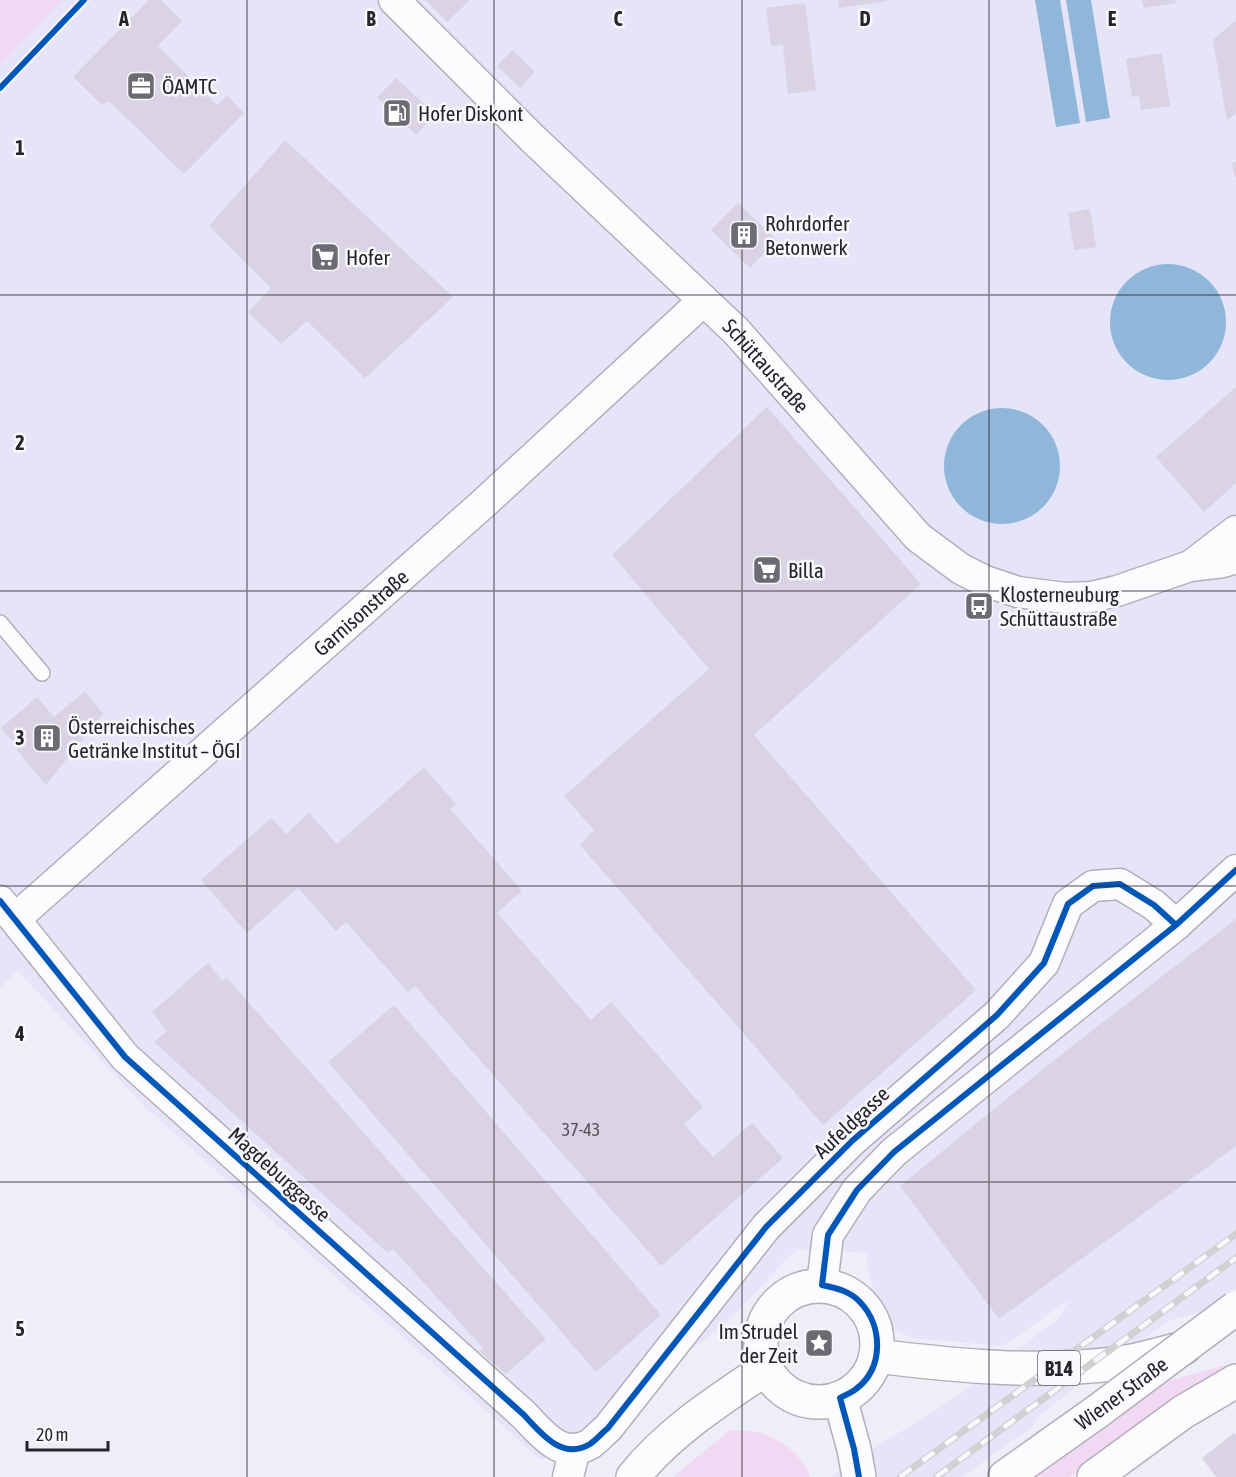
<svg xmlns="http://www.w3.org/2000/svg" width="1236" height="1477" font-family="'Asap Condensed',sans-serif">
<rect width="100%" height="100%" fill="#eeeef8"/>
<path fill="#e5e4f9" d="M62,0h1174v1288l-34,24 -32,8 -102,73 -27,21 -8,12 -71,51h-130l44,-30 74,-46 108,-82 11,-19 -66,46 -90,-8 -18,-7 -15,-21 -11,-36 -3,-21 -69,-4 -75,78 -181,133 -396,-353 -128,-137 -17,19v-925z"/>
<path fill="#f2d9f3" d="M0,0h62l-62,64z
M1224,1365l4,3 -86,56 -72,53h-33l55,-40 11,-13 56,-40z
M730,1430c11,1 24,0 33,4 21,7 40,22 47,43h-137z"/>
<path fill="#90b7d9" d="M1035,0h25l20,123 -24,4z
M1066,0h25l19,118 -24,4z
M1110 322a58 58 0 1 1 116 0a58 58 0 1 1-116 0Z
M944 466a58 58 0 1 1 116 0a58 58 0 1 1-116 0Z"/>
<path fill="#d9d3e3" d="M149,0h12l21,21 -24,25 59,59 10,-10 17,18 -60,61 -75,-73 -7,4 -29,-28z
M425,0h45l-23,22z
M838,0h49v1l-48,7z
M1142,0h33l1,3 -32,5z
M805,3l11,87 -28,4 -5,-49 -12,1 -5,-38z
M1236,20v93l-9,8 -14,-81z
M512,50l23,22 -15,16 -23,-22z
M1162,53l8,53 -29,4 -2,-14 -7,1 -6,-38z
M396,78l39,36 -19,21 -39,-38z
M285,140l168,157 -88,81 -58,-57 -26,23 -33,-32 23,-24 -62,-62z
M1236,162v15h-1l-3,-14z
M738,203l39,37 -27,28 -39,-38z
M1090,209l6,38 -22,3 -6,-37z
M1236,387v96l-32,29 -48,-55z
M767,407l154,177 -167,151 222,255 -153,135 -243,-280 14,-15 -30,-34 145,-127 -97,-114z
M85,691l18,23 -57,71 -30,-36 2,-1 -17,-20 36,-31 17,20z
M424,767l32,37 -6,5 72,82 -25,22 94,107 20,-18 92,105 -19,17 29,33 39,-34 31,35 -122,108 -246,-280 -7,6 -62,-70 -10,9 -38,-43 -51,45 -46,-53 70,-62 15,16 23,-21 28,31z
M1236,919v227l-237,173 -99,-133 153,-125z
M208,963l14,18 5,-3 319,361 -40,35 -27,-23 4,-3 -90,-99 -5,4 -234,-211 13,-11 -15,-19z
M394,1005l267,310 -65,57 -268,-310z
M1234,1433l2,2v42h-20l-14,-19z"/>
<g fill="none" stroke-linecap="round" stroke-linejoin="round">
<g stroke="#b1b0b9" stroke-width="18">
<path id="service" d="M0,623l42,50"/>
</g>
<g stroke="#b1b0b9" stroke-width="33">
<g id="minor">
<path id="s1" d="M394,0l138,138 204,193 182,206 43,32 24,12 33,11 47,6 26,-1 26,-6 73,-25 33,-4 13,-4"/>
<path d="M1193,564l43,-33"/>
<path d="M0,901l125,156 399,358c17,18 38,46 66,29 6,-4 12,-11 18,-16l158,-201 86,-86 145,-126 47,-52 24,-59 25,-18 27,-2 34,21 22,20"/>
<path id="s2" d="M15,919l469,-416 219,-202"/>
<path d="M822,1285l6,-50 29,-45 37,-38 282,-227 60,-55"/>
<path d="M568,1477l7,-28"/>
</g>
</g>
<g stroke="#b1b0b9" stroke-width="36">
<path id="secondary" d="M840,1398l14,51 5,28
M1005,1477l93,-66
M1094,1477l89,-65 53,-31"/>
</g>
<g stroke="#b1b0b9" stroke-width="36">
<path id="primary" d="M761 1344a58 58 0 1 1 116 0a58 58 0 1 1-116 0Z
M876,1356c82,10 163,18 245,7 21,-3 42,-10 63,-15
M633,1477c36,-45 86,-77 134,-109"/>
</g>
<use href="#service" stroke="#fcfcfe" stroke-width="15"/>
<use href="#minor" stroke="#fcfcfe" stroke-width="30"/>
<use href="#secondary" stroke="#fcfcfe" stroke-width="33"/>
<use href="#primary" stroke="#fcfcfe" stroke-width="33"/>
<g stroke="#d1d1d3" stroke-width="7">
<path id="rail" d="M900,1477l336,-243
M936,1477l300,-219"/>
</g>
<use href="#rail" stroke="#f9f9fd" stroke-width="4.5" stroke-dasharray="14" stroke-linecap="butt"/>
<g stroke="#b1b0b9" stroke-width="36" stroke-linecap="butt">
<path id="secondary-bridge" d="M1098,1411l138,-103"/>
</g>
<use href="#secondary-bridge" stroke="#fcfcfe" stroke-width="33"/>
<g stroke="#f9f9fd" stroke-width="10">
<path id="cycleway" d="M0,88l84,-88
M0,901l125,156 399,358c17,18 38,46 66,29 6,-4 12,-11 18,-16l158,-201 86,-86 145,-126 47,-52 24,-59 25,-18 27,-2 34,21 22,20
M859,1477l-5,-28 -14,-51c5,-3 11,-5 16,-9 28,-21 27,-63 4,-87 -10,-11 -24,-14 -38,-17l6,-50 29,-45 37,-38 282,-227 60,-55"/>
</g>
<use href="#cycleway" stroke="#0057b8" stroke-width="6"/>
</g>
<path fill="none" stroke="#25242c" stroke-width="1.5" stroke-opacity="0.55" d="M247,0v1477M494,0v1477M742,0v1477M989,0v1477M0,295h1236M0,591h1236M0,886h1236M0,1182h1236"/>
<defs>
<g id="office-square" transform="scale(1.5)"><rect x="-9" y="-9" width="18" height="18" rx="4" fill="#6b6b73" stroke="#f9f9fd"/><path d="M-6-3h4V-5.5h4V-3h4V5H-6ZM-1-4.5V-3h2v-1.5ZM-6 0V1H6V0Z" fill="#fff"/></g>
<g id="fuel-square" transform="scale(1.5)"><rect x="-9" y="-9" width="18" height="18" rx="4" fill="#6b6b73" stroke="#f9f9fd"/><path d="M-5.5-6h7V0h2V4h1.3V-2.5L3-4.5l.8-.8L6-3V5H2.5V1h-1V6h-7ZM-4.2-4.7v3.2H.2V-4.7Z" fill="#fff"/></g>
<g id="building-square" transform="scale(1.5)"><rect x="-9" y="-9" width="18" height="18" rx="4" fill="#6b6b73" stroke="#f9f9fd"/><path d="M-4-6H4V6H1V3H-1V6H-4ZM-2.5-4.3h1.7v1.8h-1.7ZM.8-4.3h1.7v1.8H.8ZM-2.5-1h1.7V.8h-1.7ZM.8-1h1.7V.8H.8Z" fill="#fff"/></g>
<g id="supermarket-square" transform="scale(1.5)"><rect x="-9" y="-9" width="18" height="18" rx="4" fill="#6b6b73" stroke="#f9f9fd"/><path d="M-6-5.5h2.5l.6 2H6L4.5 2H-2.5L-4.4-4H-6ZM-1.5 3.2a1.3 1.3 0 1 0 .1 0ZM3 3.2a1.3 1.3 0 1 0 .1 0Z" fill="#fff"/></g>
<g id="bus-square" transform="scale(1.5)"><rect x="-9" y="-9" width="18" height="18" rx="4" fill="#6b6b73" stroke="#f9f9fd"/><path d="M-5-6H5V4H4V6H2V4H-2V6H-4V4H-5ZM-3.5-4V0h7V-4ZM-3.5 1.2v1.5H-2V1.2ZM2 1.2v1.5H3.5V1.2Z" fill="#fff"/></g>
<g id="sight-square" transform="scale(1.5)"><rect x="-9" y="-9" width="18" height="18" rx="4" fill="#6b6b73" stroke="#f9f9fd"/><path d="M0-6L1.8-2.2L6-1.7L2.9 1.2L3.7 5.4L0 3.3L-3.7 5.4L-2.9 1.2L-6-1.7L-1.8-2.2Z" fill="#fff"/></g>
</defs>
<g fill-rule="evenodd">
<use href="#office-square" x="141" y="86"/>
<use href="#fuel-square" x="397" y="113"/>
<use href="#building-square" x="744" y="235"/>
<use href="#supermarket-square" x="325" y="257"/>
<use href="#supermarket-square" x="767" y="570"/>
<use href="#bus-square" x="979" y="606"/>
<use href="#building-square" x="47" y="738"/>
<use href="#sight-square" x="819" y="1343"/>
</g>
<g text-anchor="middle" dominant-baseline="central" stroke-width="5" stroke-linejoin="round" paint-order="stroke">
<g font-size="18" fill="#52505a">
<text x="581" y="1129">37-43</text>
</g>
<rect fill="#f9f9fd" stroke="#65646b" stroke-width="1.5" x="1038" y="1351" width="42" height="34" rx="4.5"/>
<g font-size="20" font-weight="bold" fill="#25242c">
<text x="1059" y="1368">B14</text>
</g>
<g font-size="21" fill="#25242c" stroke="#f9f9fd" text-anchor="start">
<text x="162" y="86">ÖAMTC</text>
<text x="418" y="113">Hofer Diskont</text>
<text x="765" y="223">Rohrdorfer<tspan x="765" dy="24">Betonwerk</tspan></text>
<text x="346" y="257">Hofer</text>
<text x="788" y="570">Billa</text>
<text x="1000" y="594">Klosterneuburg<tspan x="1000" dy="24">Schüttaustraße</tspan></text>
<text x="68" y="726">Österreichisches<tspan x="68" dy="24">Getränke Institut – ÖGI</tspan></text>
<text x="798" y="1331" text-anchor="end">Im Strudel<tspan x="798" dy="24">der Zeit</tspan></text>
</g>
<g font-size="21" fill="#25242c" stroke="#f9f9fd">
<text stroke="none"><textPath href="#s1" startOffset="522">Schüttaustraße</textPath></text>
<text stroke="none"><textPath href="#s2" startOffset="462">Garnisonstraße</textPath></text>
<text transform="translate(851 1122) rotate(-43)">Aufeldgasse</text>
<text transform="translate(280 1174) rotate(42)">Magdeburggasse</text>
<text transform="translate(1121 1393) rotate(-36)">Wiener Straße</text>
</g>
</g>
<g font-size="20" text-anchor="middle" font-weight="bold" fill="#25242c" stroke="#f9f9fd" stroke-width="5" stroke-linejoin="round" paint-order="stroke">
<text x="124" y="26">A</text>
<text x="371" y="26">B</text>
<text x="618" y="26">C</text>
<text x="865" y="26">D</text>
<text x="1112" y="26">E</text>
<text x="20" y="155">1</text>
<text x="20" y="450">2</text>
<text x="20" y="745">3</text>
<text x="20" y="1041">4</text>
<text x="20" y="1336">5</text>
</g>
<path d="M27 1441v9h81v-9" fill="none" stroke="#25242c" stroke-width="3"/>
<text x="36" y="1441" font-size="18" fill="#25242c" stroke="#f9f9fd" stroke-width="4.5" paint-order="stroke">20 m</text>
</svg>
